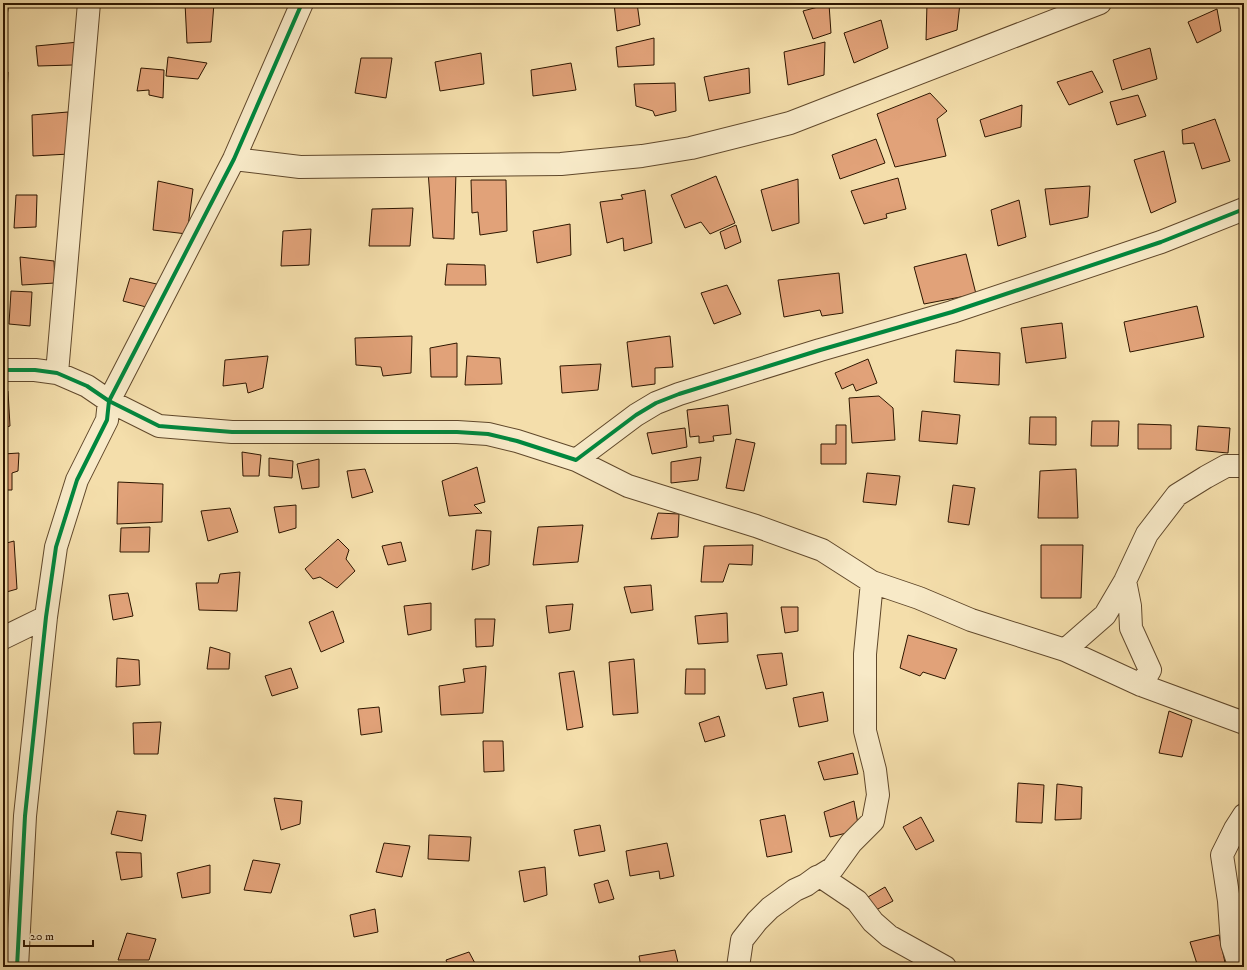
<svg xmlns="http://www.w3.org/2000/svg" width="1247" height="970" font-family="'IM FELL DW Pica',serif">
<rect width="100%" height="100%" fill="#f4deab"/>
<filter id="stains"><feTurbulence type="fractalNoise" baseFrequency=".005" numOctaves="4"/><feColorMatrix values="0 0 0 0 .2 0 0 0 0 .09 0 0 0 0 .02 0 0 0 .5 -.17"/></filter>
<radialGradient id="worn" r=".72"><stop offset=".6" stop-color="#630" stop-opacity="0"/><stop offset="1" stop-color="#630" stop-opacity=".3"/></radialGradient>
<path fill="#e1a279" stroke="#2e1600" d="M3,3h6l-5,32 -1,-1z
M185,3h29l-3,39 -24,1z
M614,3h23l3,22 -23,6z
M927,3h33l-3,27 -31,10z
M829,4l2,29 -18,6 -10,-28z
M1217,9l4,22 -24,12 -9,-21z
M881,20l7,28 -34,15 -10,-30z
M654,38v27l-36,2 -2,-20z
M79,42l-6,23 -35,1 -2,-20z
M825,42l-1,33 -36,10 -4,-33z
M1150,48l7,31 -35,11 -9,-30z
M481,53l3,31 -44,7 -5,-29z
M168,57l39,6 -9,16 -32,-3z
M361,58h31l-6,40 -31,-5z
M571,63l5,27 -43,6 -2,-26z
M141,68l23,2 -1,28 -14,-3v-5l-12,1z
M749,68l1,25 -41,8 -5,-24z
M1092,71l11,21 -34,13 -12,-23z
M3,72h5l-1,23h-4z
M675,83l1,28 -21,5 -2,-5 -17,-5 -2,-22z
M930,93l17,18 -10,8 9,37 -51,11 -18,-53z
M1138,95l8,21 -29,9 -7,-23z
M1022,105l-1,22 -36,10 -5,-17z
M68,112l1,42 -36,2 -1,-41z
M1215,119l15,42 -28,8 -8,-26 -11,1 -1,-14z
M876,139l9,24 -45,16 -8,-24z
M1164,151l12,51 -25,11 -17,-53z
M428,171l28,1 -2,67 -21,-1z
M716,176l19,47 -25,11 -9,-12 -16,6 -14,-33z
M898,178l8,31 -20,5 1,4 -23,6 -13,-33z
M798,179l1,44 -27,8 -11,-41z
M471,180h35l1,51 -27,4 -2,-23 -6,1z
M158,181l35,8 -6,45 -34,-4z
M1090,186l-2,31 -38,8 -5,-36z
M645,190l7,53 -28,8 -1,-13 -16,5 -7,-41 23,-3 -2,-4z
M16,195h21l-1,32 -22,1z
M1019,200l7,37 -28,9 -7,-36z
M413,208l-3,38h-41l3,-37z
M570,224l1,31 -34,8 -4,-32z
M736,225l5,17 -16,7 -5,-17z
M311,229l-2,36 -28,1 2,-35z
M966,254l10,40 -52,10 -10,-37z
M20,257l34,4 1,22 -33,2z
M447,264l38,1 1,20h-41z
M839,273l4,40 -21,3 -2,-6 -36,7 -6,-37z
M130,278l31,7 -11,23 -27,-7z
M727,285l14,29 -27,10 -13,-31z
M11,291l21,1 -2,34 -21,-2z
M1197,306l7,31 -74,15 -6,-30z
M1062,323l4,35 -40,5 -5,-35z
M412,336l-1,37 -28,3 -2,-9 -25,-2 -1,-27z
M670,336l3,31 -18,1v16l-23,3 -5,-45z
M457,343v34h-26l-1,-29z
M956,350l44,3 -1,32 -45,-3z
M268,356l-5,32 -15,5 -2,-10 -23,3 2,-26z
M467,356l33,2 2,26 -37,1z
M868,359l9,24 -21,8 -3,-7 -11,5 -7,-16z
M601,364l-3,26 -36,3 -2,-27z
M3,391h5l2,35 -7,2z
M879,396l14,12 2,32 -43,3 -3,-45z
M728,405l3,29 -18,2 1,5 -15,2v-7l-9,1 -3,-27z
M922,411l38,4 -3,29 -38,-3z
M1030,417h26v28l-27,-1z
M1092,421h27l-1,25h-27z
M1138,424l33,1v24h-33z
M836,425h10v39h-25v-20h15z
M1198,426l32,2 -2,25 -32,-3z
M685,428l2,19 -35,7 -5,-21z
M736,439l19,4 -11,48 -18,-3z
M242,452l19,3 -2,21h-16z
M19,453l-1,18 -6,2v17h-9v-36z
M701,457l-3,23 -27,3v-21z
M269,458l24,3 -1,17 -23,-2z
M319,459v28l-17,2 -5,-25z
M477,467l8,35 -11,3 8,8 -33,3 -7,-35z
M365,469l8,23 -21,6 -5,-27z
M1076,469l2,49h-40l2,-47z
M867,473l33,3 -4,29 -33,-3z
M118,482l45,2 -1,38 -45,2z
M953,485l22,3 -6,37 -21,-3z
M296,505v23l-17,5 -5,-26z
M230,508l8,24 -30,9 -7,-30z
M658,513l21,1 -1,23 -27,2z
M583,525l-5,37 -45,3 5,-38z
M150,527l-1,25h-29l1,-24z
M476,530l15,1 -2,34 -17,5z
M338,539l11,11 -3,9 9,12 -18,17 -17,-11 -7,2 -8,-10z
M14,541l3,48 -14,4v-49z
M401,542l5,19 -18,4 -6,-19z
M753,545l-1,20 -23,-1 -6,18h-22l3,-36z
M1041,545h42l-2,53h-40z
M240,572l-3,39 -38,-1 -3,-27h22l2,-9z
M651,585l2,25 -22,3 -7,-26z
M128,593l5,23 -20,4 -4,-25z
M431,603v27l-23,5 -4,-29z
M573,604l-3,26 -21,3 -3,-27z
M781,607h17v24l-13,2z
M333,611l11,31 -23,10 -12,-30z
M727,613l1,29 -30,2 -3,-28z
M475,619h20l-2,27 -17,1z
M908,635l49,14 -12,30 -22,-7 -3,4 -20,-8z
M210,647l20,6 -1,16h-22z
M782,653l5,32 -21,4 -9,-34z
M117,658l22,2 1,25 -24,2z
M634,659l4,54 -25,2 -4,-53z
M486,666l-3,47 -42,2 -2,-29 26,-4 -2,-13z
M291,668l7,20 -26,8 -7,-20z
M686,669h19v25h-20z
M574,671l9,56 -16,3 -8,-57z
M823,692l5,29 -29,6 -6,-29z
M379,707l3,25 -21,3 -3,-26z
M1169,711l23,9 -10,37 -23,-4z
M719,716l6,20 -20,6 -6,-19z
M161,722l-3,32h-24l-1,-31z
M483,741h20l1,30 -20,1z
M853,753l5,21 -34,6 -6,-18z
M1018,783l26,2 -2,38 -26,-1z
M1057,784l25,3 -1,32 -26,1z
M274,798l28,3 -2,23 -19,6z
M854,801l5,29 -29,7 -6,-25z
M117,811l29,4 -4,26 -31,-7z
M785,815l7,37 -25,5 -7,-37z
M921,817l13,24 -18,9 -13,-23z
M600,825l5,26 -26,5 -5,-26z
M429,835l42,2 -2,24 -41,-2z
M384,843l26,3 -8,31 -26,-5z
M667,843l7,33 -14,3 -1,-8 -29,5 -4,-25z
M116,852l25,1 1,24 -21,3z
M3,855l4,7 -4,1z
M253,860l27,4 -9,29 -27,-3z
M210,865v28l-28,5 -5,-25z
M545,867l2,28 -23,7 -5,-31z
M608,880l6,19 -15,4 -5,-19z
M885,887l8,14 -17,9 -8,-13z
M375,909l3,23 -24,5 -4,-22z
M127,933l29,6 -7,21h-31z
M1219,935l7,32h-28l-8,-25z
M675,950l4,17h-38l-2,-11z
M469,952l8,15h-28l-3,-7z"/>
<g fill="none" stroke-linecap="round" stroke-linejoin="round">
<g stroke="#60482b" stroke-width="24">
<path id="minor" d="M234,159l66,8 261,-3 81,-8 49,-8 99,-25 310,-120
M3,370h32l22,3 30,13 22,15 50,25 73,6h225l31,2 29,7 59,19 60,-45 20,-12 23,-9 141,-44 132,-38 209,-70 83,-33
M57,373l32,-370
M576,460l52,26 128,40 66,24 50,32 47,16 52,22 94,30 76,35 103,38
M1125,581l5,25 1,22 19,42 -9,15
M3,638l43,-21
M1065,650l40,-35 20,-34 22,-47 30,-39 29,-18 20,-11h18
M820,876l37,25 16,21 16,14 56,31
M17,967l8,-151 21,-199 10,-70 21,-67 30,-60 2,-19 125,-242 68,-156
M738,967l4,-27 15,-19 13,-13 25,-18 11,-5 11,-8 3,-1 13,-8 18,-25 22,-22 5,-26 -3,-25 -10,-39v-77l7,-72
M1237,967l1,-5 -6,-18 -3,-43 -7,-46 13,-26 9,-14"/>
</g>
<use href="#minor" stroke="#f8eac8" stroke-width="22"/>
<g stroke="#f8eac8" stroke-width="6">
<path id="cycleway" d="M3,370h32l22,3 30,13 22,15 50,25 73,6h225l31,2 29,7 59,19 60,-45 20,-12 23,-9 141,-44 132,-38 209,-70 83,-33
M17,967l8,-151 21,-199 10,-70 21,-67 30,-60 2,-19 125,-242 68,-156"/>
</g>
<use href="#cycleway" stroke="#00873e" stroke-width="4"/>
</g>
<rect width="1247" height="970" fill="none" stroke="#f4deab" stroke-width="16"/>
<rect x="4" y="4" width="1239" height="962" fill="none" stroke="#2e1600" stroke-width="2"/>
<rect x="8" y="8" width="1231" height="954" fill="none" stroke="#2e1600"/>
<path d="M24 940v6h69v-6" fill="none" stroke="#2e1600" stroke-width="2"/>
<text x="30" y="940" font-size="12" fill="#2e1600" stroke="#f8eac8" stroke-width="3" paint-order="stroke">20 m</text>
<rect width="100%" height="100%" filter="url(#stains)"/>
<rect width="100%" height="100%" fill="url(#worn)"/>
</svg>
